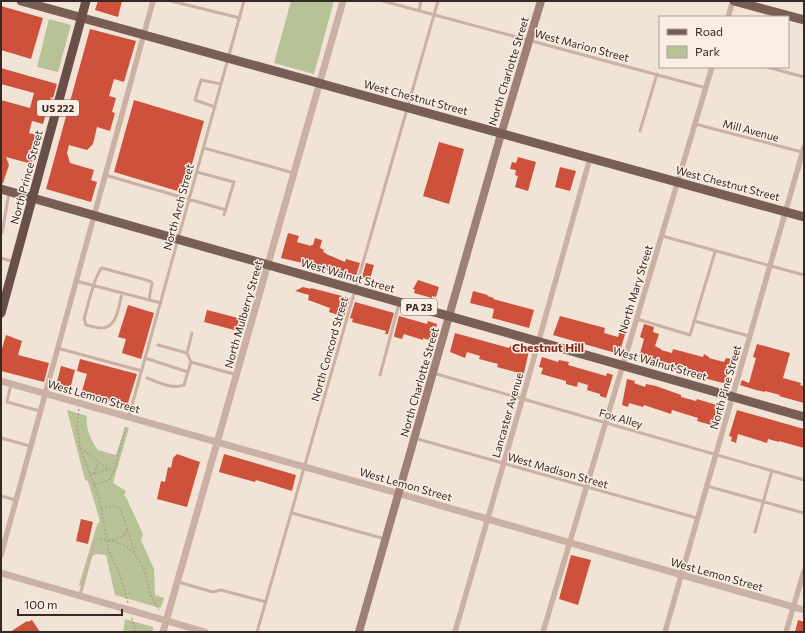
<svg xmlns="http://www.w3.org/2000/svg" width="805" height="633" font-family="Commissioner,sans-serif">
<rect width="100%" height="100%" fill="#f2e3d7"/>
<path fill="#b7c297" d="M291,1h43l-20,73 -40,-11z
M49,19l22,6 -13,47 -21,-5z
M67,410l20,6c-2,11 4,25 11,34l18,5 9,-28 4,1 -16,55 13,8 -2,5 2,1 17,37 -2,6 13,29 1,26 9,3 -3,9 -1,1 -45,-13 -9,-40 -9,-1 -5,2 -9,31 -4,-2 18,-60 3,-4 -12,-40 -3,-1z
M125,619l28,8v5h-30z"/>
<path fill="#cd513b" d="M98,1h24l-4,16 -23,-7z
M1,6l42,12 -12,41 -30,-9z
M90,29l46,12 -12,41 -10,-3 -5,17 7,2 -4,14 3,1 -5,18 -13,-4 -4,17 -6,6 -18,-5 -2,8 3,10 24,7 -3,10 6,2 -6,20 -45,-13z
M1,68l56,16 -4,14 -2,-1 -8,27 -11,-3 -3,12 11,3 -8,28 -26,-7 3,8 -6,18h-2v-83l29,8 4,-15 -33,-9z
M134,100l70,21 -20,72 -70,-21z
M439,142l25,7 -15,55 -26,-8z
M518,157l18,5 -8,29 -13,-4 3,-11 -3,-1 1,-5 -6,-1 2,-7 4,1z
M560,167l16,4 -6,20 -15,-4z
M288,233l11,3 -2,6 14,4v-1h2l2,-7 7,2 -2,8 4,2 -1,2 3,1v1l19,8 1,-3 14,4 -5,16 -48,-15 -26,-6z
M366,263l8,2 -4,14 -8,-2z
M418,280l21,7 -3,10 -4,-1v2l-18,-5 1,-3 -2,-1z
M303,287l8,2v-1l39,10 -6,19 -15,-5 1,-4 -22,-8 1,-5 -14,-4z
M473,291l15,4 -1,1 7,2 -1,1 41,11 -5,18 -37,-10 2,-9 -24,-6z
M355,302l39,11 -6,21h-3l1,-3 -34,-9 1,-3 -3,-1z
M128,305l26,8 -13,46 -19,-6 4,-14 -8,-2z
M207,310l35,9 -4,12 -34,-9z
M399,316l28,8 1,-3 9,3 -3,14 -4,-1 -1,3 -6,-2v2l-19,-6 -2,5 -7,-2 -1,-1z
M560,316l45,12 -1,5 14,4 4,-14 6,2 -9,29 -66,-19z
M644,324l10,3 -1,5 6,2 -4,12 6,3v1l11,3 1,-4 30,8 1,-3 5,3v1l15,4 2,-4 5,1 -6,23 -2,1 -19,-5 1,-2 -21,-6v2l-22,-6 1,-2 -24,-7 5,-18 -4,-2z
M455,333l54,15 1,-2 19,5 -5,22 -1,1 -26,-7 1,-3 -19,-5 1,-3 -13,-4 -2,6 -15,-6z
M6,335l16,6 -4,14 31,8 -5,19 -43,-11v-19z
M757,344l33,9 -7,25 18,5 -1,2 4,1v17l-25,-7 1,-1 -15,-4v1l-9,-2 -16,-5 2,-5 7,3 7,-25 -3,-1z
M542,357l16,5 1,-2 10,2 -1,3 38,11 1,-3 6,2 -7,23 -6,-2v-2l-13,-4 1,-5 -10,-3 -1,5 -11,-3v-3l-25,-7 2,-6 -4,-1z
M80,359l57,15 -10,32 -32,-9 1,-2 -14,-4 5,-17 -10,-3z
M61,366l14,4 -5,19 -14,-3z
M627,379l8,2 -1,2 11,4 1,-3 10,2 25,9v2l15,4 1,-2 26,8 -4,11 -2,1 -2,7 -18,-5 1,-3 -26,-8 -1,4 -27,-9 -1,2 -14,-4 -1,4 -6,-2z
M737,410l67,19v19l-25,-7v1l-11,-3 -1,4 -29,-9 -2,9 -5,-2 1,-4 -3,-1z
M177,454l23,8 -13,45 -30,-8 4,-18 4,1 3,-15 3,1 2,-10z
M224,454l72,21 -4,16 -36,-11 -1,2 -36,-10z
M81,519l12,3 -5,22 -12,-3z
M571,555l20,5 -13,45 -19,-6z
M32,620l8,12h-30l17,-11 1,1z
M798,620l6,2v10h-9z"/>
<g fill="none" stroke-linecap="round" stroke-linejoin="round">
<path stroke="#b69b8d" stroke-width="1.5" stroke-dasharray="2 2" stroke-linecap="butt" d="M79,409l-2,16 3,23 19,50 10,53 11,24 8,28
M80,448c12,7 20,18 34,23l12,-45
M94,474l4,-12
M90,475l19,-6
M94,485l15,-5 5,-9
M101,508l14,-2 5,3 4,9 12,38 8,13 7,27 8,14
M100,539c12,1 26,5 35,15
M113,540l9,-3 5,-7
M132,618l4,14"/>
<path stroke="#cbb1a3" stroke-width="3" d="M171,1l69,17
M383,1l323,87
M419,10l2,-9
M767,67l37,10
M215,107l-20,-7 6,-20 20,4
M695,124l107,28
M640,131l17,-57
M204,148l90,25
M197,172l37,10 -10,33
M105,175l121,35
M2,233l7,-40
M662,236l142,39
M1,258l13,4
M76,281l85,22
M122,293c-3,12 -5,36 -21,35 -5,0 -10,-2 -15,-3l-2,-6c3,-10 11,-46 18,-51l48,13 2,2 -3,17
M637,319l53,16 25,-83
M694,321l55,15
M158,345l29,8
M57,348l85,23
M145,358l43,14
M191,362l-4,-9 5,-20
M433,373l371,107
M380,375l19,-71
M147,378c11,4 26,12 37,7l7,-23 46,13
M11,384l-4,18 33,9
M129,416l115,-415
M1,438l29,8
M414,438l283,80
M707,486l97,27
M1,496l15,4
M292,513l93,26
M755,532l17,-62
M178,582l35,10 8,-2 45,12
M80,595l15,-54
M257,632l181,-631"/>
<path stroke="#cbb1a3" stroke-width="5.5" d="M728,17l5,-16
M1,555l152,-554
M455,632l73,-253 62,-221
M543,632l169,-565
M665,632l139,-485
M786,632l18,-61"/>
<path stroke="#cbb1a3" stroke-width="7" d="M1,381l389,110 414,119
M1,573l121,35
M133,611l72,21
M163,632l180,-631"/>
<path stroke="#9e8074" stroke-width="8" d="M359,632l140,-491 42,-140"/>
<path stroke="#785e55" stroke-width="9" d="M21,1l783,216
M734,1l70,19
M1,189l803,228"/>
<path stroke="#685048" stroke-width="9" d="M1,313l85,-312"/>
<path stroke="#cbb1a3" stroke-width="7" d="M122,608l11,3"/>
</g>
<g text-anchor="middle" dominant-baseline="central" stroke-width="3" stroke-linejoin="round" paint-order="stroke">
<g fill="#faeee4" stroke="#70645e" stroke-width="1">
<rect x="37" y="100" width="42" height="16" rx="3"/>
<rect x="401" y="299" width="36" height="16" rx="3"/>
</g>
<g font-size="10" font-weight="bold" fill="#352925">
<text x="58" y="108">US 222</text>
<text x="419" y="307">PA 23</text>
</g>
<g font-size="11" fill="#352925" stroke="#faeee4">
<text transform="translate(582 45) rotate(15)">West Marion Street</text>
<text transform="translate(508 71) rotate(-73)">North Charlotte Street</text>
<text transform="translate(416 97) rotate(15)">West Chestnut Street</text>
<text transform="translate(751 130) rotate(15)">Mill Avenue</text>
<text transform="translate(26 177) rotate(-75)">North Prince Street</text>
<text transform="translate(728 183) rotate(15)">West Chestnut Street</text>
<text transform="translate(178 207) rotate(-75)">North Arch Street</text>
<text transform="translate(348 275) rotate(16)">West Walnut Street</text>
<text transform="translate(635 289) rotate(-73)">North Mary Street</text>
<text transform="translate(243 314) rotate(-74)">North Mulberry Street</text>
<text transform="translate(329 349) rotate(-74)">North Concord Street</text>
<text transform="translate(660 363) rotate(16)">West Walnut Street</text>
<text transform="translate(419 382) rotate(-74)">North Charlotte Street</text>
<text transform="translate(725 387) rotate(-74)">North Pine Street</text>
<text transform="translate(94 396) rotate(16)">West Lemon Street</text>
<text transform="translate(507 415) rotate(-74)">Lancaster Avenue</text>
<text transform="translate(621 418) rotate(16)">Fox Alley</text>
<text transform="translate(558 470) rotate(16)">West Madison Street</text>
<text transform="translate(406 484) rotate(16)">West Lemon Street</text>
<text transform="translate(717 574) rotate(16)">West Lemon Street</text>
</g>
<g font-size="12" font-weight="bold" fill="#882b1a" stroke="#faeee4">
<text x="548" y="347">Chestnut Hill</text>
</g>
</g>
<rect width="805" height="633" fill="none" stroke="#352925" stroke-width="4"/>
<rect x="659" y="16" width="130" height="52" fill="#faeee4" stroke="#ab9f98"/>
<rect x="667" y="29" width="20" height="6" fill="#785e55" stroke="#ab9f98"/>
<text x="695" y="36" font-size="12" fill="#352925">Road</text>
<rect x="667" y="46" width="20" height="12" fill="#b7c297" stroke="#ab9f98"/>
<text x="695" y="56" font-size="12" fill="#352925">Park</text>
<path d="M18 609v6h104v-6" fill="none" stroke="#352925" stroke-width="2"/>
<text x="24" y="609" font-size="12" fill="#352925" stroke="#faeee4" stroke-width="3" paint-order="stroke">100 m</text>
</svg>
